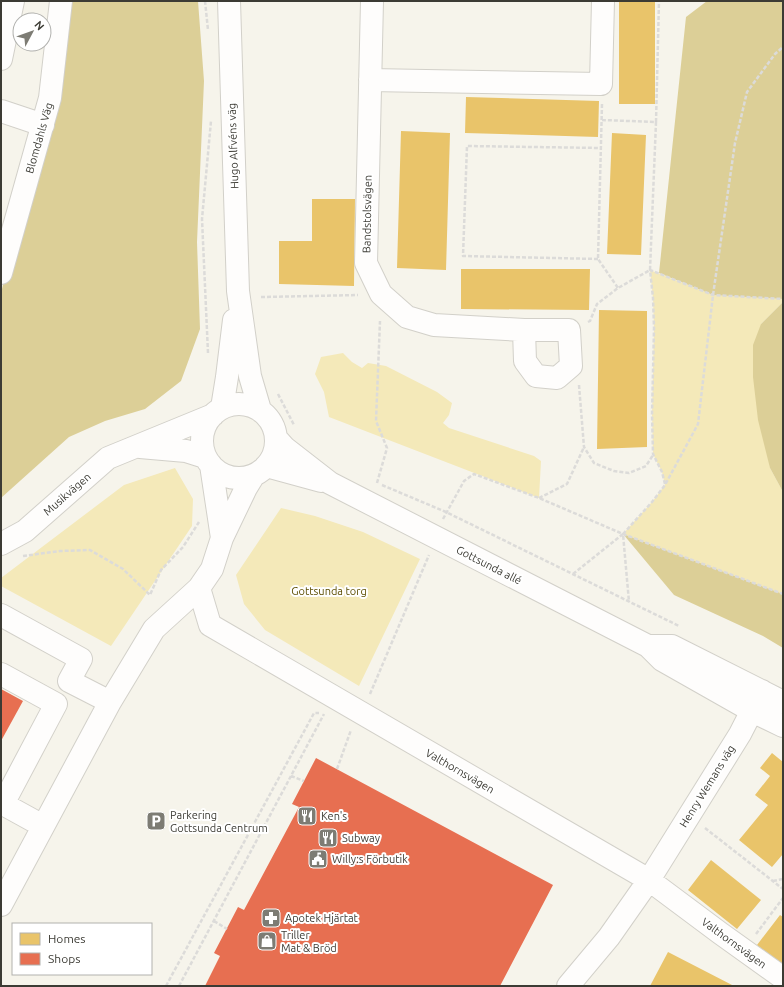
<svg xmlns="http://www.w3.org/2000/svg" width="784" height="987" font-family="Ubuntu,sans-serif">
<rect width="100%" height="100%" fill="#f6f4eb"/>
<path fill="#f4e9b9" d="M650,270l63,25 70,4v3l-22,22 9,144 13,24v102l-160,-60 29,-32 13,-17 -3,-13 -9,-18 -1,-40 2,-86 -1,-30z
M343,353l9,9 10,6 6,-5 18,3 51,26 15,11 -3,12 -6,8 6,5 85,28 7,5 -2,37 -210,-81 -5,-25 -9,-18 6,-17z
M175,468l18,31 -1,27 -81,120 -110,-60v-8l123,-93z
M281,508l34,8 48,16 57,27 -61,127 -94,-56 -21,-26 -8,-29z"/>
<path fill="#dccf97" d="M66,1h132l6,80 -7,161 3,87 -19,52 -36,28 -40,12 -36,16 -68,61v-205l42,-168z
M707,1h76v298l-70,-4 -54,-22 27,-256z
M783,302v190l-13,-24 -12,-48 -5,-43v-32l8,-21z
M623,534l160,60v54l-20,-12 -89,-41z"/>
<path fill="#e9c46a" d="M619,1h36v103h-36z
M466,97l133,4 -1,36 -133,-4z
M401,131l49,2 -4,137 -49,-2z
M612,133l34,2 -5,120 -34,-1z
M312,199h43l-1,87 -75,-2v-43h33z
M461,269h129l-1,41 -128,-1z
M599,310l48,1v136l-50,2z
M772,753l11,9v92l-11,13 -33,-27 29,-35 -13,-10 15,-19 -10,-8z
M711,860l50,40 -24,29 -49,-39z
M780,915l3,2v49l-26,-21z
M668,952l66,34h-84z"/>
<path fill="#e76f51" d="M1,689l22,12 -22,40z
M316,758l237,127 -53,101h-295l15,-30 -6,-3 24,-46 6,3 55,-103 -7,-3z"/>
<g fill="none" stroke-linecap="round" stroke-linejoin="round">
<g stroke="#d2d0c9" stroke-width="24">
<path id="minor" d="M229,1l9,290 12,85 10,34
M372,1l-6,262 15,31 26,23 27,8 90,5h45l2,36 -14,12 -21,-2 -11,-15 -1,-31
M1,59l12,-58
M370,80l231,4 2,-83
M1,111l42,14
M1,273l49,-175 11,-97
M202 441a37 37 0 1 1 74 0a37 37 0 1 1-74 0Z
M222,408l5,-31 7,-57
M276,438l9,10 45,35 318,163 14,14 90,51 31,15
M140,447l46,4 19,6
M211,465l11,73
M266,466l55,15
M1,544l24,-13 83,-73 105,-43
M199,588l11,37 439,255 71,53 63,45
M1,615l80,44 -12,22 41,21
M648,646h24l111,56
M1,674l55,30 -53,100 40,22
M1,905l109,-203 44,-73 45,-41 13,-19 10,-31 24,-50 8,-13
M568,986l41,-49 40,-57 91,-146 22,-43"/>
</g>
<path stroke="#dcdbd9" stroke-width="2.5" stroke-dasharray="4 2" stroke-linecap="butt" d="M205,1l3,29
M602,104l-4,155 20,29
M656,122l3,-121
M598,259l-135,-3 4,-110 134,2
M261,297l97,-2
M588,322l2,-1 7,-17 21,-16 32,-18 6,-148 -54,-2
M208,353l-6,-134 9,-98
M579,385l5,62 10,16 20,8 15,2 17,-7 7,-11
M278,394l16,31
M377,483l10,-35 -11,-27 4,-100
M665,484l-3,-12 -9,-18 -1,-40 2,-86 -1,-30 -3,-28 63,25 70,4
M382,485l64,27 233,114
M539,498l28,-14 17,-37
M443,519l21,-38 10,-7 65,24 84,36 160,60
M623,534l29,-32 13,-17 33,-61 15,-129 22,-152 12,-51 28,-38 8,-7
M23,556l37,-5 30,-1 33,19 27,26 11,-25 22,-23 16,-25
M573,574l50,-40 6,68
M370,694l59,-139
M337,769l14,-39
M291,776l13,5
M705,828l78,61
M773,881l10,-2
M214,921l13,8
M756,934l27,-36
M166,986l148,-273h5
M179,986l145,-272"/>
<use href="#minor" stroke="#fefdfc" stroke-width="22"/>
</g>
<defs>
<g id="restaurant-square" transform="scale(1)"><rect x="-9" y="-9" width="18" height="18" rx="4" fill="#7d7c74" stroke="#fff"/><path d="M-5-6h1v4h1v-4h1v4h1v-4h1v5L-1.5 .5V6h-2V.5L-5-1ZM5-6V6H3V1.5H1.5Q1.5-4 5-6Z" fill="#fff"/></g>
<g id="parking-square" transform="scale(1)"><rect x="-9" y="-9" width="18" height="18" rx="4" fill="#7d7c74" stroke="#fff"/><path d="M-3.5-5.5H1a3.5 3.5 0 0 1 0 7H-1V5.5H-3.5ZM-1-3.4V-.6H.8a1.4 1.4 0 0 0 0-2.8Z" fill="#fff"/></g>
<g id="civic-square" transform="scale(1)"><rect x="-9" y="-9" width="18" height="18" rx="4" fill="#7d7c74" stroke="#fff"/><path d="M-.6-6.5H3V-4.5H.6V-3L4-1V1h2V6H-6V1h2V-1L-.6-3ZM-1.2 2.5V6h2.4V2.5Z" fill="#fff"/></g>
<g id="pharmacy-square" transform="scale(1)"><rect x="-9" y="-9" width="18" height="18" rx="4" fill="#7d7c74" stroke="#fff"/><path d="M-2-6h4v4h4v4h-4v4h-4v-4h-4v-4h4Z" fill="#fff"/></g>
<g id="shop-square" transform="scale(1)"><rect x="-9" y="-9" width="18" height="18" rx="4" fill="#7d7c74" stroke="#fff"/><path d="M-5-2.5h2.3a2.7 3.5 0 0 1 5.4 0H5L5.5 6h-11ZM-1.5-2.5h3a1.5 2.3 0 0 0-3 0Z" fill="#fff"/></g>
</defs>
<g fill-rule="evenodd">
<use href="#restaurant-square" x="307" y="816"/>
<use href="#parking-square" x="156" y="821"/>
<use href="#restaurant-square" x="328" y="838"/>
<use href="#civic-square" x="318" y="859"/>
<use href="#pharmacy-square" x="271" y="918"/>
<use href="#shop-square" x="267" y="941"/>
</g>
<g text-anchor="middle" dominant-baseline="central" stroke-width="4" stroke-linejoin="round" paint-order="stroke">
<g font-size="11" fill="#3c3b34" stroke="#fff">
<text transform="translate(39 138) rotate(-74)">Blomdahls Väg</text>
<text transform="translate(233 146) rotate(-92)">Hugo Alfvéns väg</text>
<text transform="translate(367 214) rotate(-89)">Bandstolsvägen</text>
<text transform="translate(67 494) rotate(-41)">Musikvägen</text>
<text transform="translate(489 565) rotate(27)">Gottsunda allé</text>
<text transform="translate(460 771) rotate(30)">Valthornsvägen</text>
<text transform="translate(707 786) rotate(-58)">Henry Wemans väg</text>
<text transform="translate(734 943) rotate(36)">Valthornsvägen</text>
</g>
<g font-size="11" fill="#5c4d00" stroke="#fff">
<text x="329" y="591">Gottsunda torg</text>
</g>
<g font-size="11" fill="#3c3b34" stroke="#fff" text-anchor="start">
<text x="170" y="815">Parkering<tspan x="170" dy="13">Gottsunda Centrum</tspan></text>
<text x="321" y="816">Ken's</text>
<text x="342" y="838">Subway</text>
<text x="332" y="859">Willy:s Förbutik</text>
<text x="285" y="918">Apotek Hjärtat</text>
<text x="281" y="935">Triller<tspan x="281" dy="13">Mat &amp; Bröd</tspan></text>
</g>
</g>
<rect width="784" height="987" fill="none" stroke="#3c3b34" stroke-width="4"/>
<rect x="12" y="923" width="140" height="52" fill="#ffffff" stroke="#b1b1ae"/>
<rect x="20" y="933" width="20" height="12" fill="#e9c46a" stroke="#b1b1ae"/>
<text x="48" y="943" font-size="12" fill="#3c3b34">Homes</text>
<rect x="20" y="953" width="20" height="12" fill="#e76f51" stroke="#b1b1ae"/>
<text x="48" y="963" font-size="12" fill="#3c3b34">Shops</text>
<g transform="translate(32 32) rotate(49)"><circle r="19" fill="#ffffff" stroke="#b1b1ae"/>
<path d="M0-3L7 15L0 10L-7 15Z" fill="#7d7c74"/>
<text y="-6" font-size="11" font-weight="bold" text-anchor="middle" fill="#3c3b34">N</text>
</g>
</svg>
